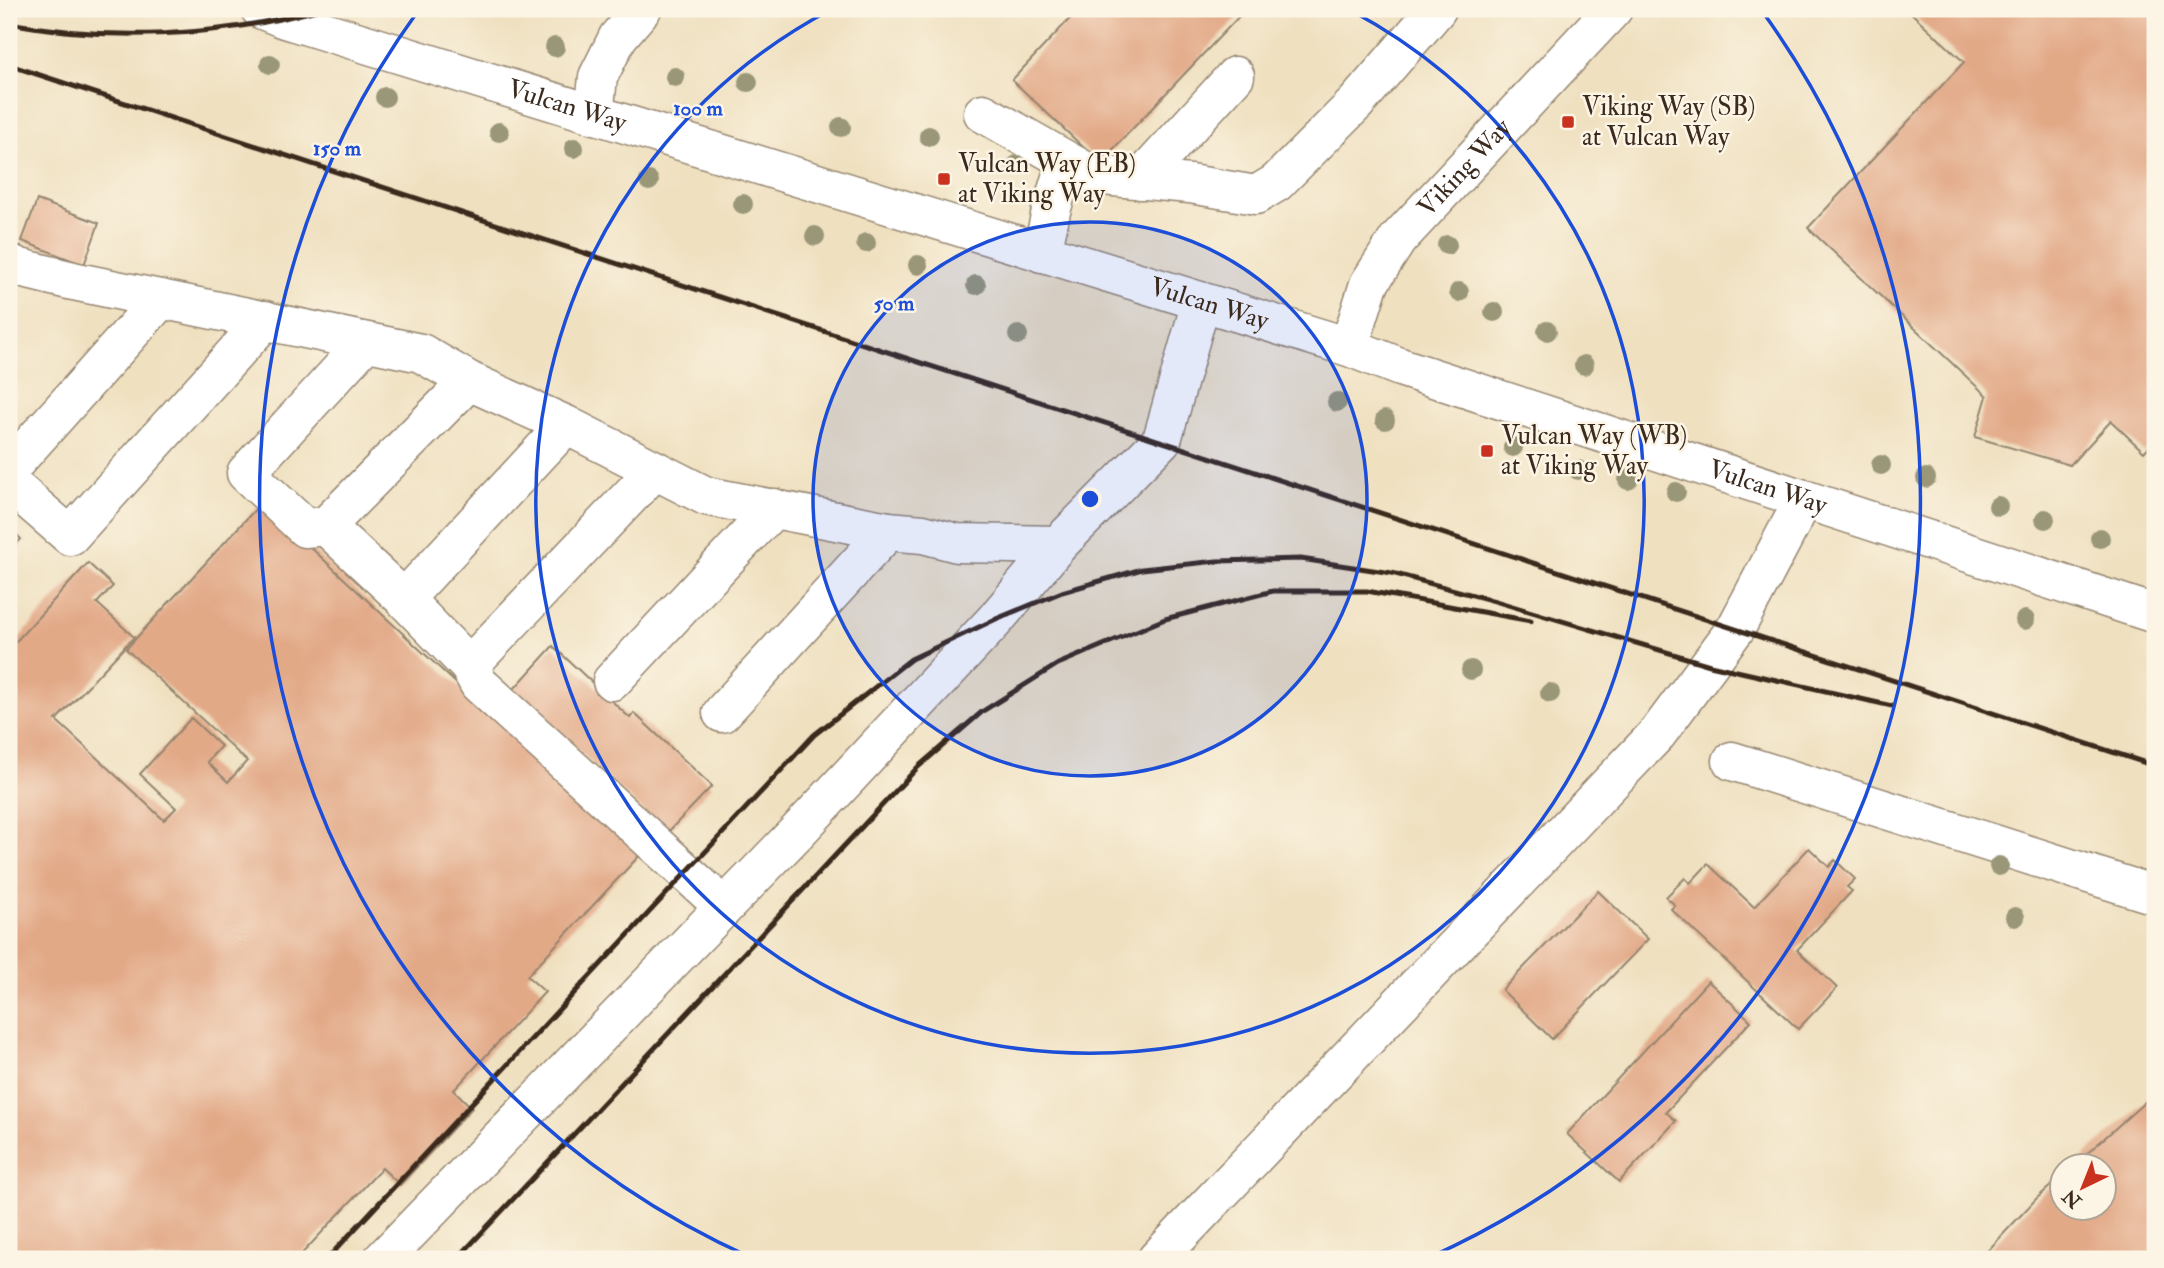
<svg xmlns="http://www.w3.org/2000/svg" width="2164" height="1268" font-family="'IM FELL Double Pica',serif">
<rect width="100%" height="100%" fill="#fcf5e5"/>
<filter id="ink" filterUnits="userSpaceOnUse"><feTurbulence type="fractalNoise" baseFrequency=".0143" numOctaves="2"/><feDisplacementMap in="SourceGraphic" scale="14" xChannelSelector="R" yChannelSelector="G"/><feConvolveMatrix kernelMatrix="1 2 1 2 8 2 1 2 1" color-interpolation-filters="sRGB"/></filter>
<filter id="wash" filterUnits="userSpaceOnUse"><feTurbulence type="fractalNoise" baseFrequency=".00686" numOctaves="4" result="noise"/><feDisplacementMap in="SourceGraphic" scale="28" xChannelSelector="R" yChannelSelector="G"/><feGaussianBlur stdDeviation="1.57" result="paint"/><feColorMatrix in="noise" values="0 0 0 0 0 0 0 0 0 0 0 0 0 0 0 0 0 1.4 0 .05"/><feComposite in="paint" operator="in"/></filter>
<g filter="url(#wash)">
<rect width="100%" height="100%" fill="#efe0c0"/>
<g id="blocks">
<path fill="#e2a987" d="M1079,9h167l-146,154 -88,-83z
M1907,9h248v431l-11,12 -33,-31 -41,44 -95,-28 12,-41 -179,-168 156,-166z
M37,200l62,23 -15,42 -62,-24z
M262,502l378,353 -113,121 18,16 -91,98 18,18 -72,77 -18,-17 -85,91h-288v-610l79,-86 25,23 -16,17 37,34 -78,83 108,100 12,-12 -36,-34 51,-56 30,28 -14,16 21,20 19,-21 -121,-112z
M9,527l12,12 -12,13z
M553,646l77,72 4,-5 78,73 -45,47 -154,-143z
M1809,848l20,19 6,-7 20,19 -8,8 5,4 -55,59 40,38 -39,41 -127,-120 4,-4 -9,-8 19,-19 5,5 18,-19 46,43z
M1598,891l50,48 -96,100 -50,-49z
M1708,981l43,40 -85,91 10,9 -57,61 -52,-48z
M2155,1093v166h-175l56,-60 26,-23v32h42v-42h-31z"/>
</g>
</g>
<g filter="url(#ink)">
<use href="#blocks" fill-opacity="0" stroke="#95856f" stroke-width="2"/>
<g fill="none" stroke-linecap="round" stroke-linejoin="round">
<g stroke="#95856f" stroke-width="41">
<g id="minor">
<path id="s1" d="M260,9l25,10 1064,328 51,20 755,247"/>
<path d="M983,113l109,62 98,9 66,11 20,-12 80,-80 81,-94"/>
<path d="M594,115l4,-38 20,-40 24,-28"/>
<path d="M1140,180l95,-104"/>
<path d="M1042,253l9,-42 15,-50"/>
<path d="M9,263l11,5 53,13 348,72 48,28 97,44 140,71 182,35 35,3 34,9 101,2"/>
<path id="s2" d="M1349,347l20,-63 29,-45 215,-230"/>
<path d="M469,381l-143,145 78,73 65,67"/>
<path d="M9,469l152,-170"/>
<path d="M655,470l-186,196 10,18 245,223"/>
<path d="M9,483l61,53 195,-216"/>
<path d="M326,526l-21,2 -59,-55 120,-131"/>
<path d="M404,599l162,-174"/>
<path d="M612,681l162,-173"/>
<path d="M722,713l166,-182"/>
<path d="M1732,761l423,134"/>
<path d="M383,1259l416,-429 197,-211 62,-74 104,-105 39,-138"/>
<path d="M1157,1259l501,-526 78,-105 68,-129"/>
</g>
</g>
<use href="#minor" stroke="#fff" stroke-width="38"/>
<path stroke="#3b2a1e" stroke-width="5" d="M9,23c101,19 211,14 311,-14
M9,65l2146,701
M327,1259l487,-524 97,-76 85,-40 66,-27 80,-23 75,-8 84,-2 91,14 103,28 215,64 182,41
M457,1259l461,-492 65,-56 75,-47 107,-45 108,-28h94l164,30"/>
</g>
<g fill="#999778">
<circle cx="555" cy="47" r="10"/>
<circle cx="270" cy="64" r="10"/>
<circle cx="675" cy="77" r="10"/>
<circle cx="748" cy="82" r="10"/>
<circle cx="385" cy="97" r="10"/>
<circle cx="841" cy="127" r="10"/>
<circle cx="499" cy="132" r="10"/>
<circle cx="929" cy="136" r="10"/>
<circle cx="574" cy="148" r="10"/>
<circle cx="1017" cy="165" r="10"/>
<circle cx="649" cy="181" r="10"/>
<circle cx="743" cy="204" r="10"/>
<circle cx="815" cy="236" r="10"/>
<circle cx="866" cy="243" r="10"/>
<circle cx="1447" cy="245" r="10"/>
<circle cx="918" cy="265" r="10"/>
<circle cx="976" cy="285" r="10"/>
<circle cx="1459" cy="292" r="10"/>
<circle cx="1494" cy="312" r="10"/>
<circle cx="1547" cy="331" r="10"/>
<circle cx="1018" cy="335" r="10"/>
<circle cx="1584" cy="365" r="10"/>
<circle cx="1337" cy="402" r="10"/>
<circle cx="1385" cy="420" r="10"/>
<circle cx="1513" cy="447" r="10"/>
<circle cx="1881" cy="465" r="10"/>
<circle cx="1578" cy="470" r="10"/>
<circle cx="1926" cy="478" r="10"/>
<circle cx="1628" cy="480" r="10"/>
<circle cx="1676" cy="492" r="10"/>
<circle cx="1998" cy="506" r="10"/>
<circle cx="2045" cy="519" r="10"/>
<circle cx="2100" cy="538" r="10"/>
<circle cx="2025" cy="620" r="10"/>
<circle cx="1471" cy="670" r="10"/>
<circle cx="1550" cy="693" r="10"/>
<circle cx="1999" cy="866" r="10"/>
<circle cx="2015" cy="917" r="10"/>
</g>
</g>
<circle cx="1090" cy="499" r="277" fill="#1d4ed8" fill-opacity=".12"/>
<g fill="none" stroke="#1d4ed8" stroke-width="3.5">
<circle cx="1090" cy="499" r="277"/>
<path d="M1350 10A554 554 0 1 1 830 10"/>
<path d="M752 1258A831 831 0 0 1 418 11M1762 11A831 831 0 0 1 1428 1258"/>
</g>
<g fill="#c8321e" stroke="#fcf5e5" stroke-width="2.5">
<rect x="1561" y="115" width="14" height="14" rx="3.5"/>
<rect x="937" y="172" width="14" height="14" rx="3.5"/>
<rect x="1480" y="444" width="14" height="14" rx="3.5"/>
</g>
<g text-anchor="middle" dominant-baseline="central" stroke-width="5" stroke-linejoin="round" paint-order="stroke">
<g font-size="26" fill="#3b2a1e" stroke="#fcf5e5">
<text stroke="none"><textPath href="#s1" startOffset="322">Vulcan Way</textPath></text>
<text stroke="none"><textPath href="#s2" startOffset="217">Viking Way</textPath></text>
<text stroke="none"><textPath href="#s1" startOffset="994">Vulcan Way</textPath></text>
<text stroke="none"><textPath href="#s1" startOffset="1582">Vulcan Way</textPath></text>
</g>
<g font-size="26" fill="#3b2a1e" stroke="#fcf5e5" text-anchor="start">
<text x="1582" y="107">Viking Way (SB)<tspan x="1582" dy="30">at Vulcan Way</tspan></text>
<text x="958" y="164">Vulcan Way (EB)<tspan x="958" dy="30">at Viking Way</tspan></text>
<text x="1501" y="436">Vulcan Way (WB)<tspan x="1501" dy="30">at Viking Way</tspan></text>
</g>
</g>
<circle cx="1090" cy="499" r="10" fill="#1d4ed8" stroke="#fcf5e5" stroke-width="3.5"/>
<g font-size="21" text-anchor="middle" font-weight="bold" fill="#1d4ed8" stroke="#fcf5e5" stroke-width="5" stroke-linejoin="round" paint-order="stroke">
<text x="698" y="115">100 m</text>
<text x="337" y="155">150 m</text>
<text x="894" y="310">50 m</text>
</g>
<rect width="2164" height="1268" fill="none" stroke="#fcf5e5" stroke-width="35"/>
<g transform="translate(2083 1187) rotate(223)"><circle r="33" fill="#fcf5e5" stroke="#afa495" stroke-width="2"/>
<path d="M0-5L12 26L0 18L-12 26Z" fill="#c8321e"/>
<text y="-10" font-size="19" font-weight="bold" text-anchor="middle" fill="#3b2a1e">N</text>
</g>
</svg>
